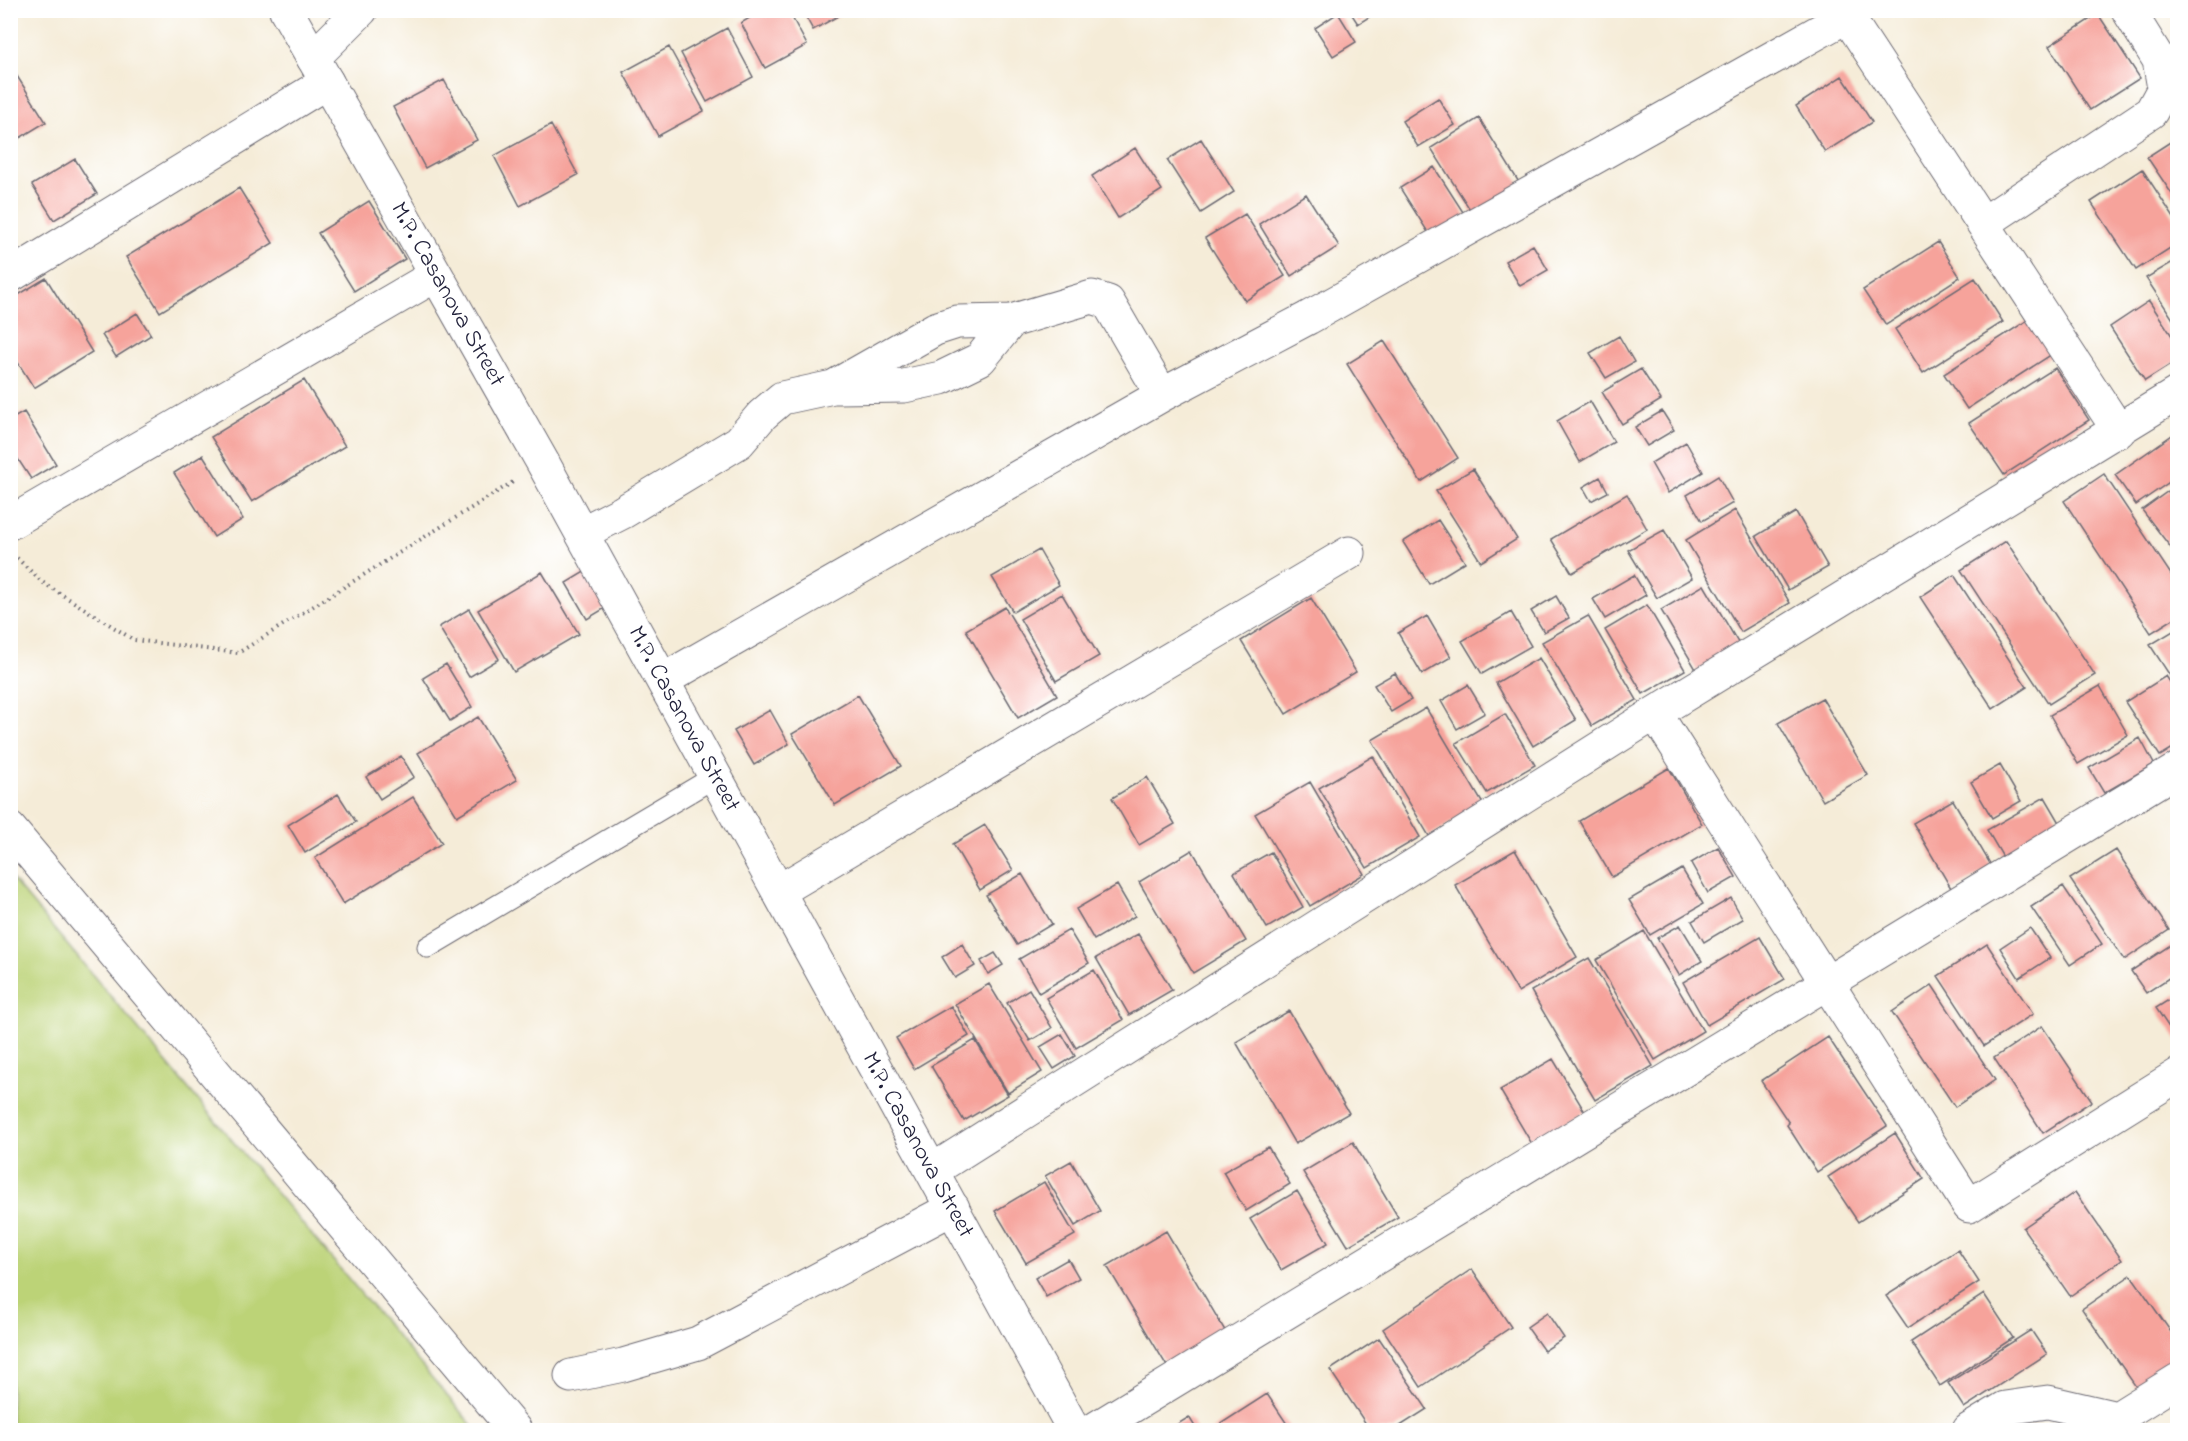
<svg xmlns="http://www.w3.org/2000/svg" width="2188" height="1441" font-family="'Indie Flower',sans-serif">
<rect width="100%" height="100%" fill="#fff"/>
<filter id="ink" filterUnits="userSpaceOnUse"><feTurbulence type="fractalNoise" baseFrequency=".0167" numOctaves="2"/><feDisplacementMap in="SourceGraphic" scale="12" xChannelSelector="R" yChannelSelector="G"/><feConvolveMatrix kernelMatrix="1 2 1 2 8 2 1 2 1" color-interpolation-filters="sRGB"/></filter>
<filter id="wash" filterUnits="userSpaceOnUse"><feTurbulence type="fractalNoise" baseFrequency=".008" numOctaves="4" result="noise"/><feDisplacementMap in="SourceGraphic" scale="24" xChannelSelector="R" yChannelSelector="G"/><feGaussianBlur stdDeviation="1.35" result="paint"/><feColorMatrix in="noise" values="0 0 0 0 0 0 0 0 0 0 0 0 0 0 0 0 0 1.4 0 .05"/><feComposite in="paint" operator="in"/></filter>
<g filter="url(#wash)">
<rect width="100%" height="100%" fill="#f5ecd8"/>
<path fill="#bcd377" stroke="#6f7a59" stroke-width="1.5" d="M11,878l465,552h-465z"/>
<g id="blocks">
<path fill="#f6a39b" d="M763,10h25l19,35 -42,23 -24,-45z
M802,10h47l-36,20z
M1349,10h31l-22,14z
M1338,13l18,29 -23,14 -18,-28z
M2098,14l42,64 -50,32 -41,-64z
M727,28l26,49 -46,25 -26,-49z
M669,47l35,64 -46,25 -35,-64z
M10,65l36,57 -36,22z
M1842,76l30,46 -47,30 -29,-46z
M444,80l33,60 -52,28 -32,-61z
M1438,98l17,27 -37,22 -16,-26z
M1479,118l51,82 -47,30 -52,-82z
M551,125l27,50 -58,31 -26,-50z
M2178,137v66l-31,-46z
M1201,139l33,53 -33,21 -34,-53z
M1135,148l27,42 -44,28 -26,-42z
M75,159l22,35 -43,26 -22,-35z
M1434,167l38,59 -34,22 -38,-60z
M2142,169l36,55v19l-42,27 -45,-68z
M239,188l34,55 -113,69 -34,-55z
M1306,194l33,52 -48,30 -32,-52z
M369,201l36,58 -51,32 -36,-58z
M1245,214l40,62 -40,25 -40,-63z
M1938,242l22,35 -74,48 -23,-35z
M1533,245l15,25 -28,16 -15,-25z
M2178,259v68l-32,-49z
M46,278l46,74 -58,36 -24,-38v-50z
M1975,278l28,44 -80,51 -28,-44z
M2149,301l29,44v15l-33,21 -35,-54z
M137,313l14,22 -35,22 -14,-22z
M2037,314l23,35 -93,60 -23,-35z
M1619,336l15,26 -28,16 -16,-25z
M1384,341l74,117 -37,24 -74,-118z
M2055,368l34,52 -85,55 -35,-52z
M1641,369l20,31 -39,24 -20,-32z
M304,380l41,66 -93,56 -41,-65z
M1590,401l24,41 -34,20 -23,-41z
M1662,411l12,19 -27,16 -12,-19z
M24,412l32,52 -25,15 -21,-32v-27z
M2178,431v45l-42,29 -21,-30z
M1686,442l17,30 -35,21 -17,-30z
M203,455l40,64 -29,18 -40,-64z
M1473,469l44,70 -36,23 -45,-71z
M2104,474l74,111v31l-27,17 -87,-132z
M1718,476l15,27 -31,18 -15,-26z
M1600,477l8,15 -17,9 -8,-14z
M2178,484v73l-36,-47z
M1627,494l20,35 -75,44 -21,-34z
M1735,510l55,93 -49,29 -55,-92z
M1796,512l32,55 -40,23 -32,-54z
M1438,520l27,42 -36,22 -26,-42z
M1664,530l28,48 -35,20 -29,-48z
M2006,541l89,134 -46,29 -88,-134z
M1039,550l20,35 -46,27 -21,-35z
M591,568l21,36 -25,15 -21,-36z
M542,572l37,62 -65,38 -36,-62z
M1634,575l12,20 -41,24 -12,-20z
M1954,575l73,112 -34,22 -73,-112z
M1704,585l36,61 -43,25 -36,-61z
M1062,594l37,62 -43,25 -36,-62z
M1556,596l13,22 -25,14 -13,-21z
M1311,598l45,74 -70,42 -45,-73z
M1647,605l38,65 -42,24 -38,-64z
M1005,607l52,88 -39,23 -52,-88z
M469,609l30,50 -30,18 -30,-50z
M1511,612l20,34 -49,28 -20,-33z
M1427,616l24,41 -29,17 -24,-41z
M1588,616l49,84 -45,26 -50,-84z
M2178,628v60l-28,-43z
M1539,658l37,62 -43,26 -37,-63z
M446,664l26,43 -22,14 -27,-43z
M1395,673l16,27 -20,12 -17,-27z
M2166,676l12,18v51l-18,11 -35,-54z
M1468,685l17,28 -28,16 -16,-28z
M2100,686l28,49 -50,29 -28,-49z
M858,695l43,71 -66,39 -43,-71z
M1822,698l46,77 -45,26 -45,-78z
M1426,708l57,96 -54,32 -57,-96z
M770,710l19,34 -35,21 -20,-34z
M1505,714l30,51 -48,28 -31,-50z
M478,717l39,63 -60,36 -39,-63z
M2140,738l14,26 -50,29 -15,-25z
M401,756l13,21 -34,22 -14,-22z
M1373,756l47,81 -53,31 -48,-80z
M2000,765l21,36 -29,17 -21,-36z
M1669,768l33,56 -90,53 -33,-56z
M1147,777l28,47 -36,21 -27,-47z
M1310,782l54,92 -54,32 -55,-92z
M338,794l18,28 -51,31 -17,-28z
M413,797l29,46 -99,61 -28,-46z
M2045,797l17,29 -58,33 -17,-29z
M1953,800l39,67 -40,23 -39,-67z
M985,825l28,45 -33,20 -27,-46z
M1718,847l18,30 -28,16 -17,-30z
M1192,850l54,91 -53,32 -54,-91z
M1515,850l62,107 -59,35 -63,-107z
M2116,850l53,80 -45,30 -54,-81z
M1271,852l32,55 -36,21 -33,-55z
M1682,869l21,35 -53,31 -21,-35z
M1022,874l30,50 -35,21 -31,-50z
M1117,885l18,31 -41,24 -18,-31z
M2063,886l39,58 -32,21 -39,-58z
M1731,898l12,21 -39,23 -12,-21z
M1680,925l22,36 -23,14 -22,-37z
M2030,928l20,30 -31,20 -19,-30z
M1069,930l20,33 -50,30 -20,-34z
M1644,931l59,100 -48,29 -59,-100z
M1138,934l34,56 -43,25 -33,-57z
M1760,937l25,42 -78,46 -24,-43z
M962,944l13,22 -20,12 -13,-21z
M1987,944l46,70 -49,32 -46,-70z
M2172,944l6,8v20l-32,21 -15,-22z
M995,953l8,12 -15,9 -7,-13z
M1589,958l64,108 -58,34 -64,-109z
M1094,970l29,50 -47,28 -30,-50z
M989,984l53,88 -34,21 -53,-89z
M1932,985l63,95 -40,27 -63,-95z
M1029,989l23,39 -22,13 -23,-38z
M2178,994v47l-22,-33z
M951,1006l18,30 -55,33 -18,-31z
M1289,1011l60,102 -54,31 -59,-102z
M2042,1026l50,75 -49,32 -49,-75z
M1062,1034l13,22 -21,13 -14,-22z
M1828,1037l59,89 -70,46 -30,-47 2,-2 -28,-42z
M975,1040l33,55 -44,26 -33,-55z
M1553,1059l32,53 -53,32 -32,-54z
M1895,1133l29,46 -66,43 -30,-45z
M1353,1142l45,75 -50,29 -45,-74z
M1268,1147l22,37 -44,27 -23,-39z
M1071,1161l29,50 -25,15 -30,-50z
M1044,1182l31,53 -49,28 -31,-52z
M1297,1191l31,52 -47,27 -31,-51z
M2075,1192l47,68 -52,36 -47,-68z
M1166,1231l61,103 -59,34 -61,-102z
M1958,1250l21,32 -71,46 -22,-32z
M1068,1259l11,19 -33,19 -11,-19z
M1472,1269l39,58 -90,60 -38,-58z
M2131,1275l47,67v30l-35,25 -61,-88z
M1984,1294l29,44 -73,48 -29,-44z
M1547,1313l17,25 -20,13 -17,-24z
M2031,1330l16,24 -83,54 -16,-25z
M1379,1338l48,71 -33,21h-24l-40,-60z
M1267,1394l24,36h-80z
M2083,1411l13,19h-42z
M1189,1417l8,13h-29z"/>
</g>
</g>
<g filter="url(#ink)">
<use href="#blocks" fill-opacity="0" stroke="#6c6972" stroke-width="1.5"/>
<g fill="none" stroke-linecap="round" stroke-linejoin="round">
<g stroke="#6c6972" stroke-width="23">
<path id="service" d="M428,947l288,-171"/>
</g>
<g stroke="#6c6972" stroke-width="35">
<path id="minor" d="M1843,10l276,421
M313,58l48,-48
M1984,223l167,-111 13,-24 -5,-28 -31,-50
M10,276l317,-194
M838,387l66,-1 37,-8 39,-19 31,-38
M10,523l426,-248
M582,533l41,-21 116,-70 23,-27 20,-17 51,-11 102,-58 22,-7 54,-1 81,-24 16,5 54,93
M663,680l499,-285 146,-77 539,-302
M1655,713l314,493 209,-131
M10,829l505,601
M779,891l570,-338
M933,1170l722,-457 523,-320
M571,1376l52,-11 75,-22 255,-135
M1093,1430l1085,-661
M1969,1430l36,-22 43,-6 69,16 61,-38"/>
</g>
<g stroke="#6c6972" stroke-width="35">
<g id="tertiary">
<path id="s1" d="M286,10l257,453 531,967"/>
</g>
</g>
<path stroke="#6c6972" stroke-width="4" stroke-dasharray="1.5 4.5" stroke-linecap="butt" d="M17,558l25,24 92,58 104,13 275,-171"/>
<use href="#service" stroke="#fff" stroke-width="21"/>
<use href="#minor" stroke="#fff" stroke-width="33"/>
<use href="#tertiary" stroke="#fff" stroke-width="33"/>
</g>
</g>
<g text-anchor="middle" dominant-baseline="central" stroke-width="6" stroke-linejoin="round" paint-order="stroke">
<g font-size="24" fill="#22223b" stroke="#fff">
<text stroke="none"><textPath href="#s1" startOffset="327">M.P. Casanova Street</textPath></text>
<text stroke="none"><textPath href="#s1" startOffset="813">M.P. Casanova Street</textPath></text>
<text stroke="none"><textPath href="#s1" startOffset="1299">M.P. Casanova Street</textPath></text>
</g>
</g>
<rect width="2188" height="1441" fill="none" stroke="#fff" stroke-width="36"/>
</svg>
